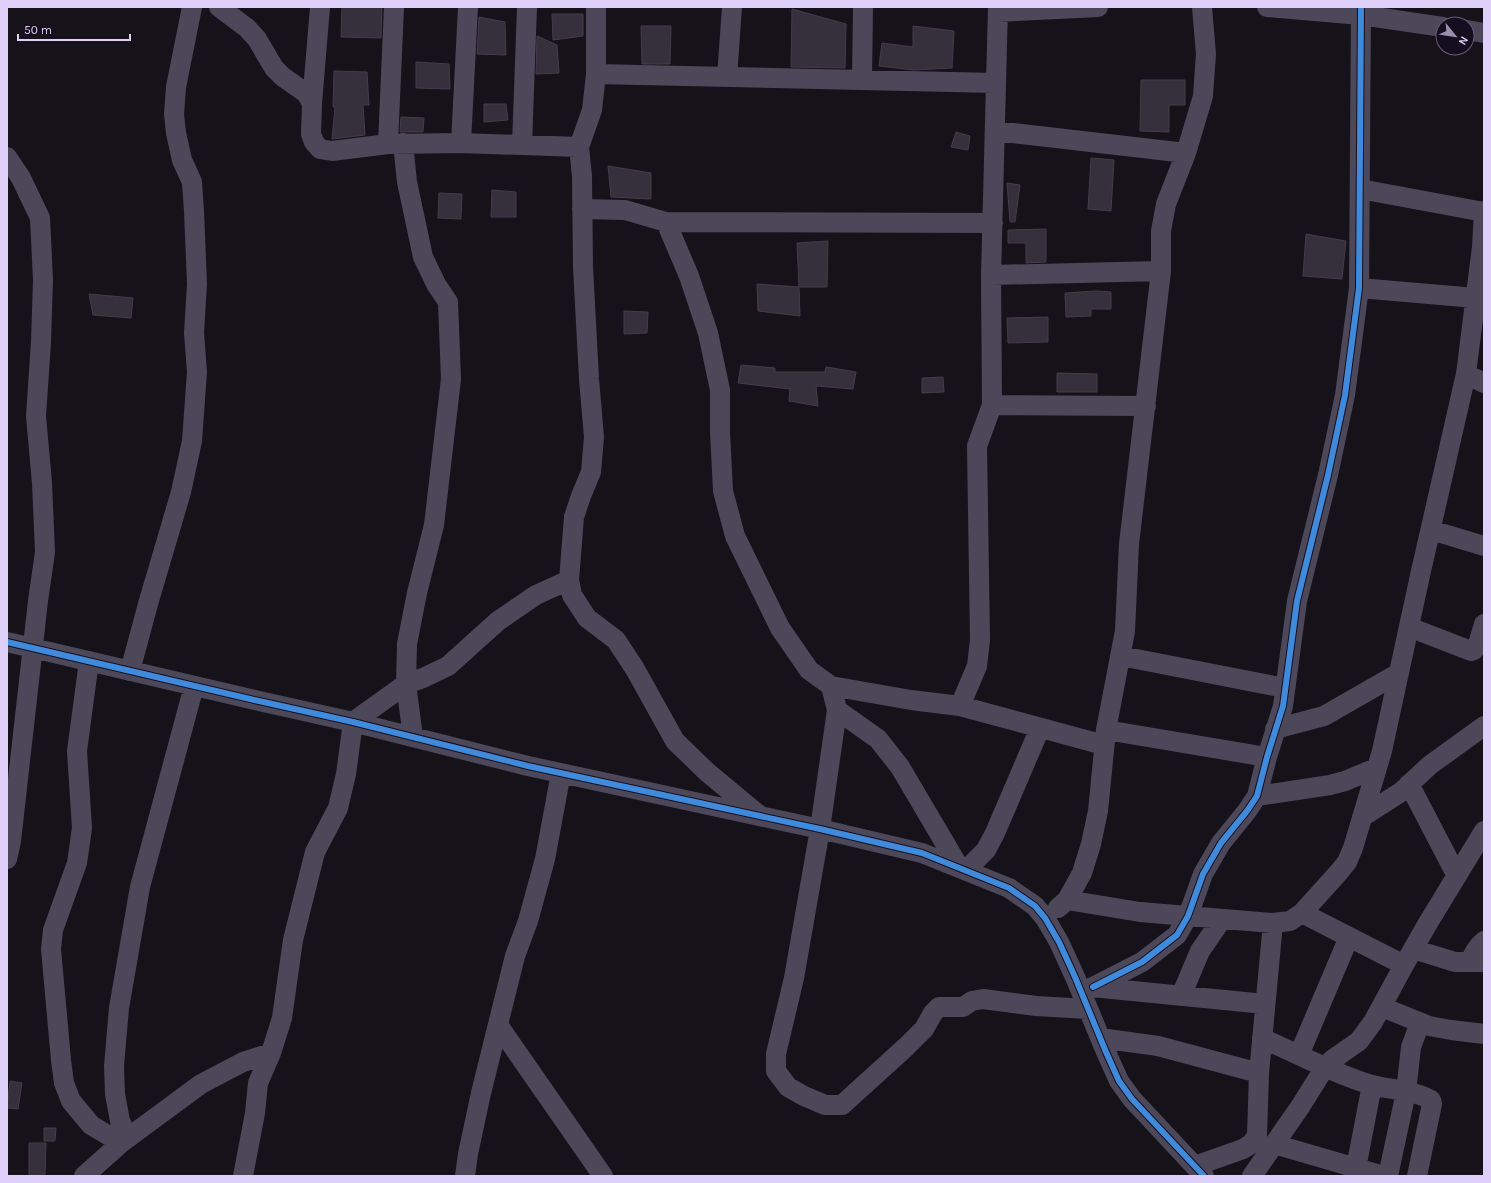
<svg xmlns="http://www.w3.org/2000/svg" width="1491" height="1183" font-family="Karla,sans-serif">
<rect width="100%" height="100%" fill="#16121a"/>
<path fill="#35303c" stroke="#443c4d" d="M342,7h40l-1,31 -40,-1z
M792,9l54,15 -1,44 -54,-1z
M552,14h31v22l-30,4z
M479,17l26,5 1,33 -29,-1z
M641,26h30l-1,38h-28z
M913,26l41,5 -2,37 -38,2 -35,-4 3,-23 31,4z
M537,36l20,9 2,28 -23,1z
M416,62l33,2 1,25 -34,-1z
M334,71l33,1 2,33h-6l2,30 -33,4 3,-32h-2z
M1141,80h44v25h-16v27l-29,-1z
M484,104h22l2,16 -24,2z
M401,117l23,1 -1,14h-23z
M956,132l14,4 -2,14 -17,-3z
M1091,158l23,2 -3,51 -23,-2z
M608,166l43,7v26l-40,-2z
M1007,183l13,2 -5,37h-5z
M492,190l24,2v25h-25z
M439,193l23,1 -1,25 -23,-1z
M1046,229v33l-20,1v-20h-18v-13z
M1306,234l40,7 -4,38 -39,-3z
M828,241l-1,46h-28l-2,-44z
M757,284l42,3 1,29 -42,-5z
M1096,291l15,1v17h-20v7l-25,1 -1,-24z
M89,294l44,4 -2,20 -38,-3z
M624,311l24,1 -1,21 -23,1z
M1048,317v25l-40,1 -1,-25z
M741,365l34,3v4h50l1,-5 30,5 -3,17 -37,-3 2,20 -29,-5 1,-12 -52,-6z
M1057,373l40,1v18h-40z
M943,377l1,15 -22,1v-15z
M10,1081l12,2 -4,26 -11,-1z
M44,1128h12l-1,13h-11z
M29,1143h17l-1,33h-16z"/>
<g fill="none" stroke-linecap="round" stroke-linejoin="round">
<path stroke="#4c485a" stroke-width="20" d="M219,7l28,21 10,11 17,29 9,9 23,16 6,10
M320,7l-8,96 -1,31 3,8 6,7 12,2 56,-7 73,-1 118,4
M596,7v67l-4,36 -13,37 3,29 1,91 6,112 5,58 -3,35 -10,24 -7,21 -5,63 3,15 15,23 29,22 19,29 40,72 32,31 52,43
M1267,7l94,8 82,12
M998,12l100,-5
M1467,30l17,3
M596,74l400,9
M727,77l5,-70
M862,80l1,-73
M995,131l191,22
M403,143l4,39 16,75 13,27 12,18 3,77 -17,146 -17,68 -10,51 -1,40 7,53
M461,143l7,-136
M388,144l6,-137
M522,145l5,-138
M7,157l14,21 19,40 3,62 -2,62 -5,74 6,67 3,69 -7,49 -27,240 -4,18
M1360,189l124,23
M582,209l43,1 41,12 327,1
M666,222l23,54 19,57 12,57v42l3,59 12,45 45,92 29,42 22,16 6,24 41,29 22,28 59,100
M991,275l170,-4
M1359,288l117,10
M1466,374l18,9
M992,405l154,1
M1431,530l53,16
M1409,627l62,24 3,-1 4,-6 6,-20
M7,642l252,59 94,21 175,44 292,63 102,24 87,35 26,18 10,12 14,24 16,35 31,75 13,29 13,18 72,77
M1121,656l164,32
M89,661l-12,90 5,77 -5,35 -24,67 -2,19 10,111 3,23 7,18 20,24 30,18
M130,671l18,-67 33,-112 11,-51 5,-69 -3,-39 3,-49 -3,-73 -2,-29 -10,-22 -6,-27 -2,-19 2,-27 16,-80
M831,686l80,14 49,6 144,39
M960,706l17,-40 3,-26 -3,-194 15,-41 -1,-130 7,-268
M837,710l-17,119 -26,149 -18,76v17l12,16 16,9 21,9h17l65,-59 17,-17 9,-16 6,-6h24l9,-6 11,-2 53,7 52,3
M1275,729l49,-13 75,-43
M1106,730l161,27
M1409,784l48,92
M1257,796l73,-11 15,-4 31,-13
M1362,817l39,-25 29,-27 54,-39
M966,870l20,-20 9,-17 45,-105
M1067,900l73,12 133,11 17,-2 12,-8 37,-41 8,-10 6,-14 29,-97 39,-180 45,-197 16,-127 2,-36
M1058,908l9,-8 15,-27 9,-29 7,-33 8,-81 19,-99 4,-87 32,-273v-40l5,-27 20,-51 17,-57 3,-42 -4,-47
M1302,913l102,52
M1413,949l42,13h29
M1471,961c2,-9 6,-14 13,-20
M1092,987l173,17
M1093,987l49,-25 35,-27 11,-19 15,-42 18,-31 26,-32 10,-15 10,-39 16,-51 14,-105 31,-126 17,-80 14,-107 2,-281
M1181,996l19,-45 22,-32
M1382,1007l47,19 22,4 33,4
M498,1025l105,151
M1100,1038l58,8 101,27
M1262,1038c36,16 73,36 110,47 19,5 42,5 59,15l1,4 -15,72
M1299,1055l50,-118
M128,1138l-8,-17 -5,-27 -1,-28 5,-58 21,-121 54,-201
M1274,1144l110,32
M1195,1166l48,-17 8,-5 6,-8 2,-63 14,-150
M1356,1168l16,-83
M84,1176l37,-33 80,-59 42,-22 28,-9
M243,1176l12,-63 3,-30 13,-30 11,-35 11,-78 22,-88 23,-44 8,-34 7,-52 53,-38 17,-6 25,-12 50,-45 38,-26 33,-15
M465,1176l3,-22 13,-61 34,-137 13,-35 17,-62 16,-86
M1252,1176l48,-69 25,-40 7,-7 27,-19 14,-19 31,-57 24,-42 56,-92
M1388,1176l18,-84 5,-45 9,-24"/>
<g stroke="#150e1e" stroke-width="8">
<path id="cycleway" d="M7,642l252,59 94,21 175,44 292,63 102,24 87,35 26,18 10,12 14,24 16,35 31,75 13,29 13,18 72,77
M1093,987l49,-25 35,-27 11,-19 15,-42 18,-31 26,-32 10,-15 10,-39 16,-51 14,-105 31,-126 17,-80 14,-107 2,-281"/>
</g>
<use href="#cycleway" stroke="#408adc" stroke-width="6"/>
</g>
<rect width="1491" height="1183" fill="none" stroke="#dfd0fa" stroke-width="16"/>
<g transform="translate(1455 36) rotate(120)"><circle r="19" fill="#150e1e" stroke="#665c76"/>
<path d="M0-3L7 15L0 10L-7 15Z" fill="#998eac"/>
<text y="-6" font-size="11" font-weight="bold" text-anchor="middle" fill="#dfd0fa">N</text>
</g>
<path d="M18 34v6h112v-6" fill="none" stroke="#dfd0fa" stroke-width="2"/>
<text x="24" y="34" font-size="12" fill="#dfd0fa" stroke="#150e1e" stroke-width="3" paint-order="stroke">50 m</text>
</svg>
